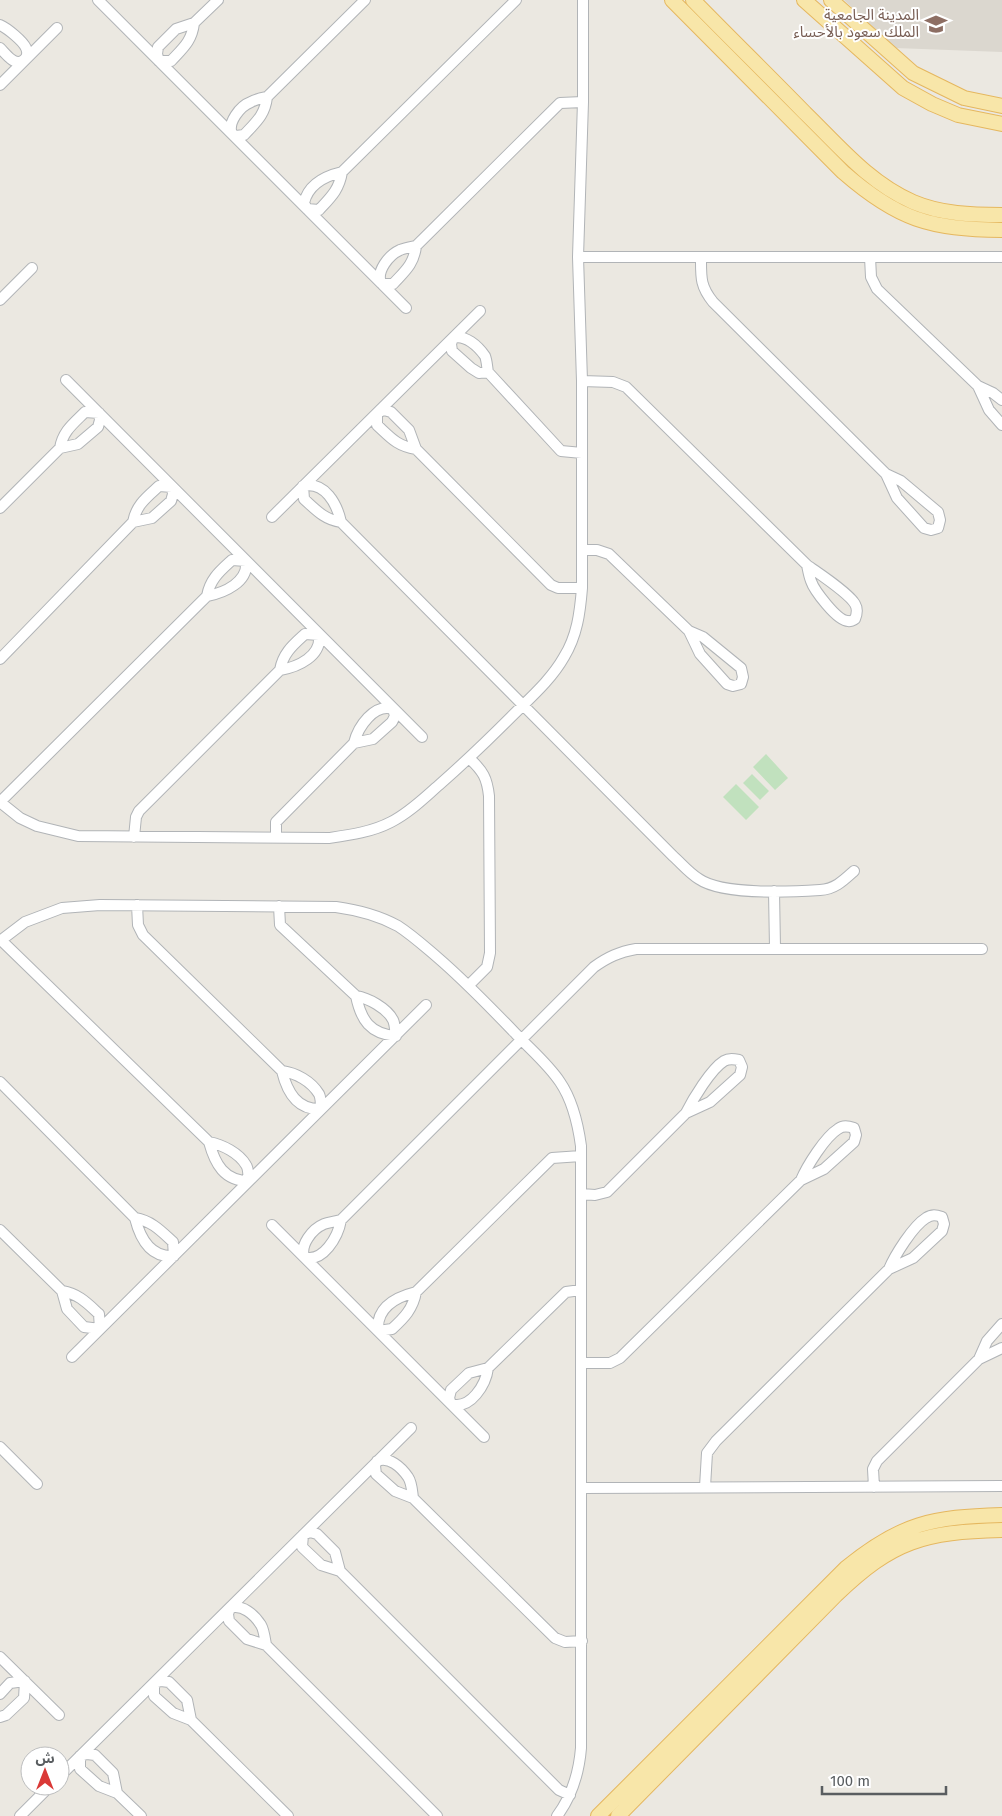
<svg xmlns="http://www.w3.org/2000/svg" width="1002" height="1816" font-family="'Fira Sans','Noto Sans Arabic',sans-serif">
<rect width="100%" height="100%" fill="#ebe8e1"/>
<path fill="#dbd7cf" d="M844,0h158v52l-107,-4z"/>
<path fill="#c1e1be" d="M766,754l22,24 -13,12 -22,-23z
M752,774l17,17 -9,9 -17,-17z
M736,784l23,23 -13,13 -23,-23z"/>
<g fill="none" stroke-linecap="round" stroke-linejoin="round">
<g stroke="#b1b4b7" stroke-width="12">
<path id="minor" d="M98,0l308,308
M194,23c-2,18 -11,25 -23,38h-12l-2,-7 1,-7 18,-18 18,-6 24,-23
M0,25c7,3 23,16 26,23 5,11 -7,18 -15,11 -4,-3 -8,-8 -11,-11
M0,85l57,-57
M267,97c-2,18 -11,25 -23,38l-8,1 -4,-2c-5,-11 8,-28 19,-32 5,-3 11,-4 16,-5l98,-97
M342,172c-3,18 -11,25 -23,38l-12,-1 -3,-6c4,-18 21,-27 38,-31l174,-172
M416,246c-2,18 -11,25 -23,38h-8l-4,-1c-5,-12 8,-28 19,-33 5,-2 11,-3 16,-4l144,-143 23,-1
M578,257h424
M701,257c0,20 -1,29 12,45l173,172 11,24 27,30 7,2 7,-2 2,-8 -2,-8 -37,-31 -15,-7
M870,257l1,20 6,12 101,97 15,7 9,7
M0,300l32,-32
M488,372l-9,1 -8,-5 -19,-17 -1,-7 2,-6c12,-4 25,8 32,18 2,5 2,11 3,16l73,79 21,2
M66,380l356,357
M582,381l31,1 13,5 181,178c11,8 42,28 48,39 3,5 2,10 0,15 -1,1 -6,3 -7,2 -11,0 -34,-31 -37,-40 -2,-5 -3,-11 -4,-16
M978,386l11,24 13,15
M416,449c-19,-3 -25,-11 -39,-24v-12l7,-3 7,2 18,18 7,19 135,136 7,3h24
M0,508l60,-60c3,-17 13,-24 25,-36l14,1 1,7 -2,7 -20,17 -18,4
M272,517l208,-206
M341,522c-16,-2 -25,-12 -37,-23l-1,-13c22,-5 34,18 38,36l332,334c8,7 16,17 26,23 23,16 91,13 121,11 15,-1 23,-9 34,-19
M583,550h14l12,4 80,77 11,23 27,30 6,2 8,-2 2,-7 -2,-9 -38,-31 -14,-6
M0,659l133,-137c3,-17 14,-25 26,-36l13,1 1,7 -2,7 -19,17 -19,4
M0,802l20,16 17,8 41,10 251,2c21,-3 43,-6 62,-16 18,-9 33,-24 48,-37 25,-22 49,-45 72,-68 19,-19 40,-37 53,-60 13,-21 16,-44 18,-69v-207l-4,-124 5,-155v-102
M0,802l207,-206c3,-17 13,-25 25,-36l14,1c3,21 -22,32 -39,35
M134,837l2,-20 3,-6 141,-141c3,-17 13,-25 25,-36l14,1c3,21 -21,32 -39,35
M276,837v-15l78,-79c4,-16 20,-40 39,-34l2,7 -3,6 -19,17 -19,4
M774,891l1,57
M137,905l1,20 5,10 139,136c5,21 15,39 39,38 0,-4 0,-11 -2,-15 -8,-13 -23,-21 -37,-23
M279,906l1,19 76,71c12,2 31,12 37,24 2,4 2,11 3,16 -26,-2 -35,-16 -40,-40
M1,940l208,202c6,22 15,39 40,39 -1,-4 0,-12 -3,-16 -7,-12 -23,-20 -37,-23
M0,941l25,-19 37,-14 38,-3 236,2c22,3 42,8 62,19 14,9 26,20 39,31 28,24 53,50 79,77 15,16 32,30 44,48 13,19 18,42 21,64v602c-2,24 -9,48 -24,68
M469,985l18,-18 3,-14 -1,-157c-2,-18 -6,-25 -19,-37
M0,1082l135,136c5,20 15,40 39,38l-1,-14c-12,-11 -21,-21 -38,-24
M581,1194l14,1 12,-3 79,-79 24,-11 30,-27 2,-8 -3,-7c-5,-1 -10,-2 -15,1 -13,8 -31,38 -38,52
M341,1220c-3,17 -18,43 -37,37 -4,-12 8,-28 20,-33 5,-2 11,-2 17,-4l253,-253c14,-10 25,-15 42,-18h346
M272,1225l212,212
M0,1230l62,61 5,18 17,18 16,2 -1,-15c-12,-11 -20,-20 -37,-23
M416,1292c-3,17 -12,26 -24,37l-14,2c-2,-24 18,-34 38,-39l136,-134 29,-2
M72,1357l354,-352
M979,1359l8,-18 15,-17
M581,1363h29l10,-5 181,-178 23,-11 30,-27 2,-7 -2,-7c-6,-2 -11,-3 -16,1 -13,8 -31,37 -37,51
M488,1368c-2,16 -17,42 -37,36l-2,-6 2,-8 18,-17 19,-5 78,-76 15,-2
M0,1447l37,37
M705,1487l2,-34 9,-12 173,-172 24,-11 29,-27 2,-7 -2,-7c-6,-2 -10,-3 -16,1 -13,8 -31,37 -37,51
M874,1487l-1,-18 4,-8 102,-102 23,-11
M582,1488l420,-2
M413,1498c-1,-7 -1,-15 -5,-21 -7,-10 -19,-21 -31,-16l-2,5 1,8 19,17 18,7 142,140 10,4 17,-1
M340,1571l-5,-19 -18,-18 -7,-2 -7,3 -1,12 19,18 19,6 219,219 11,5
M266,1645c-1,-6 -2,-15 -5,-20 -7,-11 -19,-21 -31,-17l-2,6 1,7 18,18 19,6 171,171
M0,1657l59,58
M0,1694l10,-11 15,-2 -1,17 -18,17 -6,2
M191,1720l-4,-20 -18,-18 -8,-1 -7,2v13l19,17 18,7 97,96
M60,1776l351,-348
M117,1793l-4,-20 -18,-18 -8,-1 -7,2v13l19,17 18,7 24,23
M20,1816l30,-30"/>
</g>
<g stroke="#e5b75f" stroke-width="16">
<path id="major" d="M672,0l171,172c55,48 87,57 159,58
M693,0c37,38 75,75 112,113 33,32 64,70 108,89 28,12 59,13 89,13
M804,0l99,88 29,16 26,11 44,9
M831,0l82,73 51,25 38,8
M598,1816l248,-248c55,-45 86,-51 156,-53
M618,1816l218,-221c57,-55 88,-63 166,-65"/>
</g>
<use href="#minor" stroke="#fff" stroke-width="10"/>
<use href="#major" stroke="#f8e6a9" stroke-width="14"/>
</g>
<defs>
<g id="university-bare" transform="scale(1.725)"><path d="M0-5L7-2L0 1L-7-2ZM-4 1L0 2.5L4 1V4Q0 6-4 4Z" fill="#8d6e63" stroke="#fff" stroke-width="2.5" paint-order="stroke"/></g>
</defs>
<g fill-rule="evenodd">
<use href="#university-bare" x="936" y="24"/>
</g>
<g text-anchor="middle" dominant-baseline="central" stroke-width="4" stroke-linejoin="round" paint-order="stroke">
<g font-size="15" fill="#785e54" stroke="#fff" text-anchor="end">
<text x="919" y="15">المدينة الجامعية<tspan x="919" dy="17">الملك سعود بالأحساء</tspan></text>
</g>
</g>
<g transform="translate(45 1771)"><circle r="24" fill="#ffffff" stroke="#bdbebf"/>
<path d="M0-4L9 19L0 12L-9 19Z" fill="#da3937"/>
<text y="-8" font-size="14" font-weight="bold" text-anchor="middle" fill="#595d60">ش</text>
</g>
<path d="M822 1786v8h124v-8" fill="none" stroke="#595d60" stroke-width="2.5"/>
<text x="830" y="1786" font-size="15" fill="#595d60" stroke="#ffffff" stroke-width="4" paint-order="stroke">100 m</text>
</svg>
